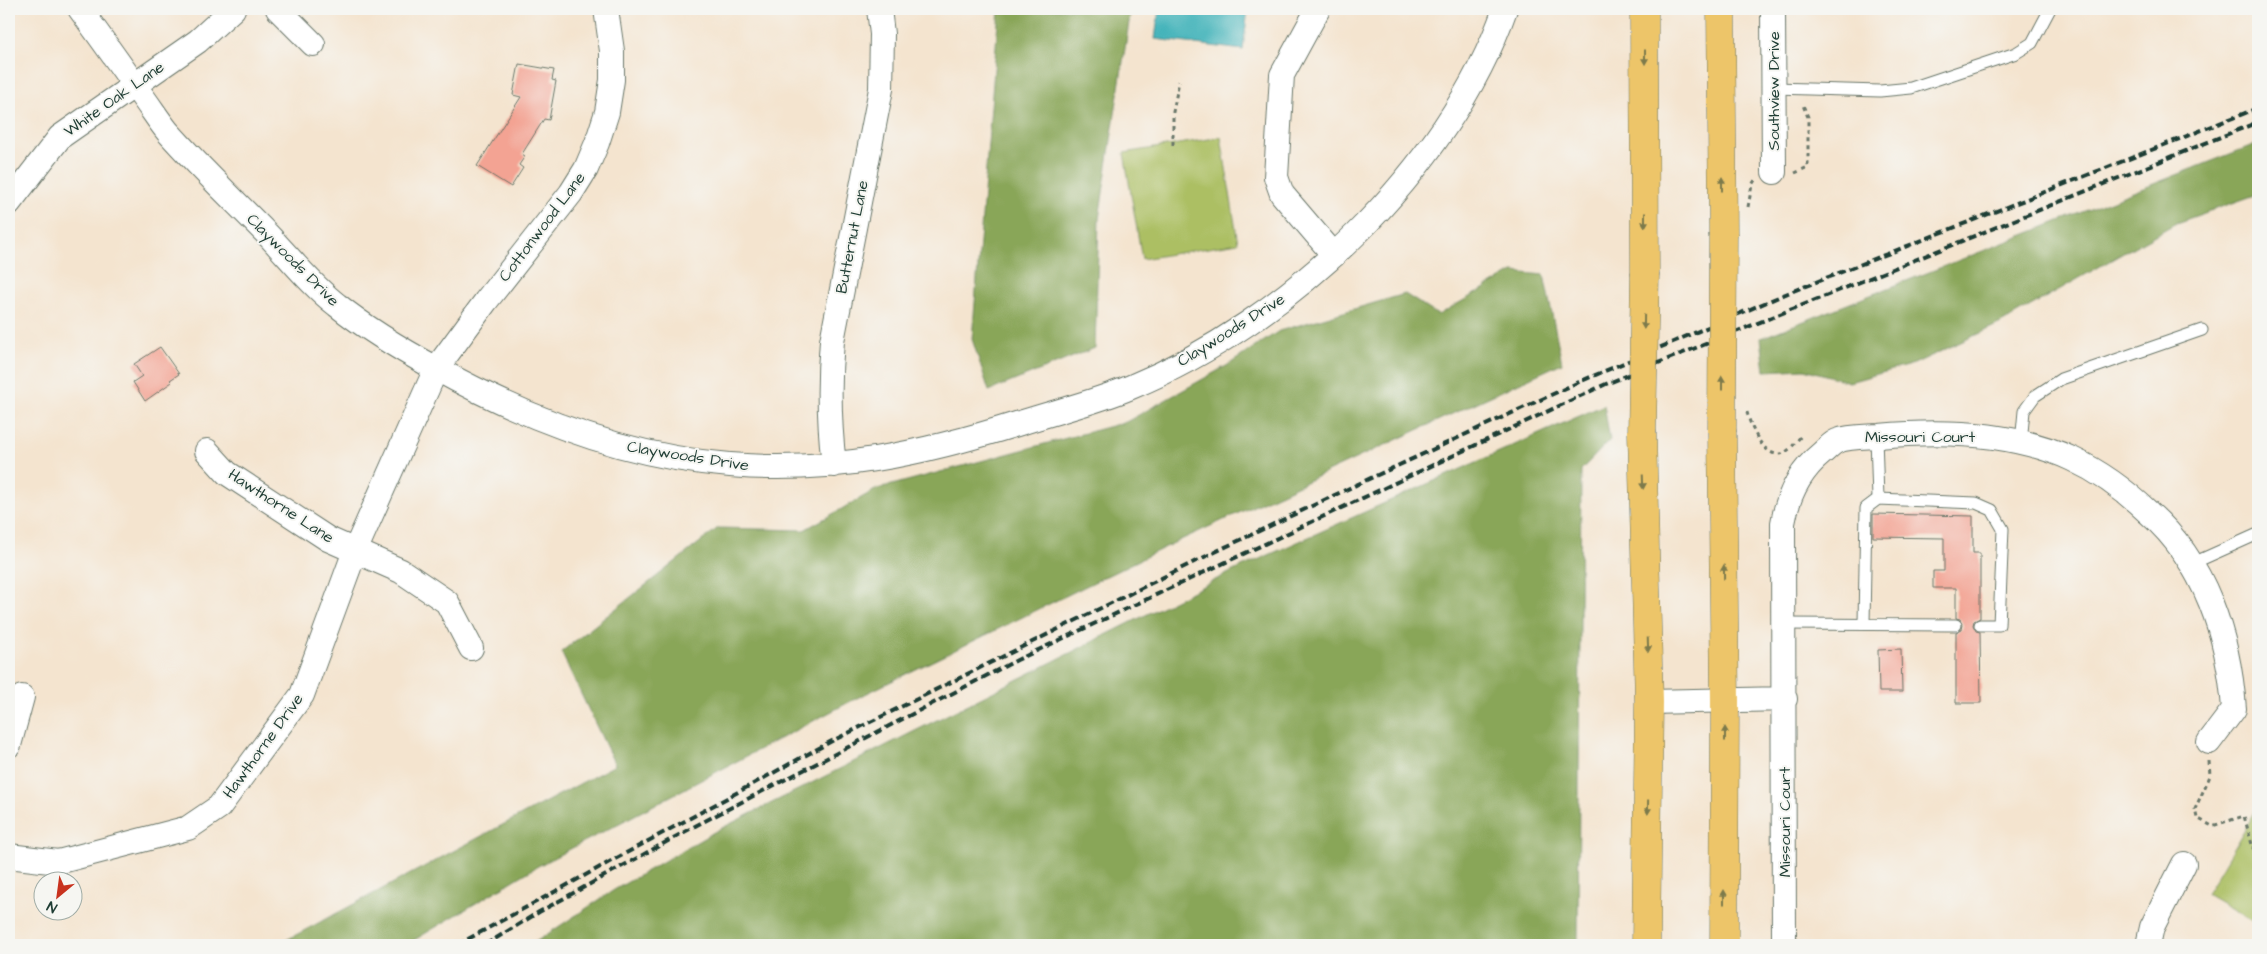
<svg xmlns="http://www.w3.org/2000/svg" width="2267" height="954" font-family="'Architects Daughter',sans-serif">
<rect width="100%" height="100%" fill="#f6f6f2"/>
<filter id="ink" filterUnits="userSpaceOnUse"><feTurbulence type="fractalNoise" baseFrequency=".02" numOctaves="2"/><feDisplacementMap in="SourceGraphic" scale="10" xChannelSelector="R" yChannelSelector="G"/><feConvolveMatrix kernelMatrix="1 2 1 2 8 2 1 2 1" color-interpolation-filters="sRGB"/></filter>
<filter id="wash" filterUnits="userSpaceOnUse"><feTurbulence type="fractalNoise" baseFrequency=".0096" numOctaves="4" result="noise"/><feDisplacementMap in="SourceGraphic" scale="20" xChannelSelector="R" yChannelSelector="G"/><feGaussianBlur stdDeviation="1.12" result="paint"/><feColorMatrix in="noise" values="0 0 0 0 0 0 0 0 0 0 0 0 0 0 0 0 0 1.4 0 .05"/><feComposite in="paint" operator="in"/></filter>
<g filter="url(#wash)">
<rect width="100%" height="100%" fill="#f4e4cf"/>
<path fill="#acbf63" stroke="#667e4c" d="M1221,137l17,106 -96,16 -18,-106z
M2258,807v117l-52,-30z"/>
<path fill="#89a659" stroke="#547246" d="M999,9h132l-32,210 -4,129 -106,43 -17,-52z
M2258,143v51l-82,29 -177,101 -85,40 -65,18 -44,-13 -40,2 -4,-33z
M1513,272l31,3 18,88 -388,180 -319,156 -317,167 -132,79h-129l338,-180 -54,-113 157,-124 86,2 73,-41 249,-67 102,-57 51,-34 126,-37 33,21z
M1604,405l6,35 -29,30 -3,475h-1047l83,-55 100,-58 521,-262z"/>
<path fill="#43b3ba" stroke="#317877" d="M1159,9h89l-5,41 -88,-11z"/>
<g id="blocks">
<path fill="#f3a393" d="M519,64l35,6 -2,10 4,1 -7,39 -5,-1 -22,35 3,2 -6,9 4,3 -12,19 -34,-21 44,-69 -8,-2z
M160,347l19,27 -9,6 2,2 -27,19 -12,-19 9,-6 -8,-12z
M1873,514l100,2v37h7v65l-6,3 -1,4 3,6 4,1 1,71h-25v-71l6,-3 1,-4 -3,-6 -4,-1v-30h-23v-17h11v-33l-71,-1z
M1901,649l1,43h-23l-1,-42z"/>
</g>
</g>
<g filter="url(#ink)">
<use href="#blocks" fill-opacity="0" stroke="#6a776a" stroke-width="1"/>
<g fill="none" stroke-linecap="round" stroke-linejoin="round">
<g stroke="#6a776a" stroke-width="13">
<path id="service" d="M1774,88l106,3 31,-3 105,-35 16,-10 18,-34
M1876,436l2,63 98,4 16,7 11,19 -4,96h-19
M2021,443l3,-32 11,-15 26,-17 141,-49
M2191,564l67,-30
M1784,624l172,1
M1864,624l2,-116 12,-9"/>
</g>
<g stroke="#6a776a" stroke-width="26">
<path id="minor" d="M80,9c21,29 42,58 62,87 9,12 17,25 26,36 32,36 67,69 100,103 22,23 44,51 69,70 30,24 65,45 98,63 90,50 192,89 295,97 101,9 195,-12 290,-42 37,-12 76,-21 111,-36 156,-64 318,-217 374,-378
M278,9l35,35
M1318,9l-36,66 -6,102 6,17 52,61
M1773,9l1,163
M9,203l51,-66 138,-96 35,-32
M207,451l20,22 101,66 73,32 46,31 24,46
M834,465c-5,-42 -6,-81 -2,-124l49,-252 1,-55 -3,-25
M1649,702l136,-3
M9,745l13,-48
M9,856l49,6 130,-34 31,-21 83,-112 53,-144 81,-182 50,-68 85,-108 15,-24 11,-26 10,-31 5,-32v-29l-6,-42
M1784,945l-1,-422c5,-29 17,-52 39,-70 5,-4 10,-10 15,-12 13,-5 28,-4 42,-5 63,-6 134,-4 193,23 28,13 55,33 77,54 56,49 80,124 85,196l-25,33
M2148,945l4,-18 32,-63"/>
</g>
<g stroke="#6a776a" stroke-width="29">
<path id="trunk" d="M1644,9l1,264
M1721,9l2,224
M1722,432l3,269 -1,244
M1642,433l7,269 -3,243"/>
</g>
<path stroke="#6a776a" stroke-width="3" stroke-dasharray="4 4" stroke-linecap="butt" d="M1173,145v-33l6,-31
M1795,173l13,-6v-50l-6,-14
M1748,207l4,-22 3,-5
M1747,412c3,13 15,44 33,42 8,-1 16,-12 21,-18
M2209,761l1,15 -15,33 2,9 15,8 32,-10 9,32 5,-1"/>
<use href="#service" stroke="#fff" stroke-width="11"/>
<use href="#minor" stroke="#fff" stroke-width="24"/>
<use href="#trunk" stroke="#edc569" stroke-width="28"/>
<path stroke="#1f3d34" stroke-width="4" stroke-dasharray="8 4" stroke-linecap="butt" d="M457,945l373,-203 366,-181 162,-77 221,-102 209,-89 470,-185
M485,945l54,-33 158,-87 320,-165 589,-276 652,-262"/>
<g stroke="#6a776a" stroke-width="29" stroke-linecap="butt">
<path id="trunk-bridge" d="M1722,432l1,-199
M1642,433l3,-160"/>
</g>
<use href="#trunk-bridge" stroke="#edc569" stroke-width="28"/>
</g>
<defs><path id="oneway-solid" d="M-6-.8H1V-3.2L6.5 0L1 3.2V.8H-6Z" transform="scale(1.25)"/></defs>
<g fill="#7c7a4c">
<use href="#oneway-solid" transform="translate(1645 57) rotate(90)"/>
<use href="#oneway-solid" transform="translate(1722 184) rotate(-90)"/>
<use href="#oneway-solid" transform="translate(1645 220) rotate(90)"/>
<use href="#oneway-solid" transform="translate(1644 322) rotate(91)"/>
<use href="#oneway-solid" transform="translate(1722 383) rotate(-90)"/>
<use href="#oneway-solid" transform="translate(1643 482) rotate(88)"/>
<use href="#oneway-solid" transform="translate(1724 572) rotate(-91)"/>
<use href="#oneway-solid" transform="translate(1648 645) rotate(88)"/>
<use href="#oneway-solid" transform="translate(1725 734) rotate(-90)"/>
<use href="#oneway-solid" transform="translate(1648 807) rotate(91)"/>
<use href="#oneway-solid" transform="translate(1724 897) rotate(-90)"/>
</g>
</g>
<g text-anchor="middle" dominant-baseline="central" stroke-width="4" stroke-linejoin="round" paint-order="stroke">
<g font-size="16" fill="#1f3d34" stroke="#f6f6f2">
<text transform="translate(1774 91) rotate(-90)">Southview Drive</text>
<text transform="translate(114 99) rotate(-35)">White Oak Lane</text>
<text transform="translate(542 227) rotate(-53)">Cottonwood Lane</text>
<text transform="translate(852 237) rotate(-79)">Butternut Lane</text>
<text transform="translate(293 260) rotate(45)">Claywoods Drive</text>
<text transform="translate(1231 330) rotate(-32)">Claywoods Drive</text>
<text x="1920" y="437">Missouri Court</text>
<text transform="translate(688 456) rotate(9)">Claywoods Drive</text>
<text transform="translate(281 506) rotate(33)">Hawthorne Lane</text>
<text transform="translate(263 746) rotate(-54)">Hawthorne Drive</text>
<text transform="translate(1785 822) rotate(-90)">Missouri Court</text>
</g>
</g>
<rect width="2267" height="954" fill="none" stroke="#f6f6f2" stroke-width="30"/>
<g transform="translate(58 896) rotate(209)"><circle r="24" fill="#f6f6f2" stroke="#a0aca6"/>
<path d="M0-4L9 19L0 12L-9 19Z" fill="#c8321e"/>
<text y="-8" font-size="14" font-weight="bold" text-anchor="middle" fill="#1f3d34">N</text>
</g>
</svg>
